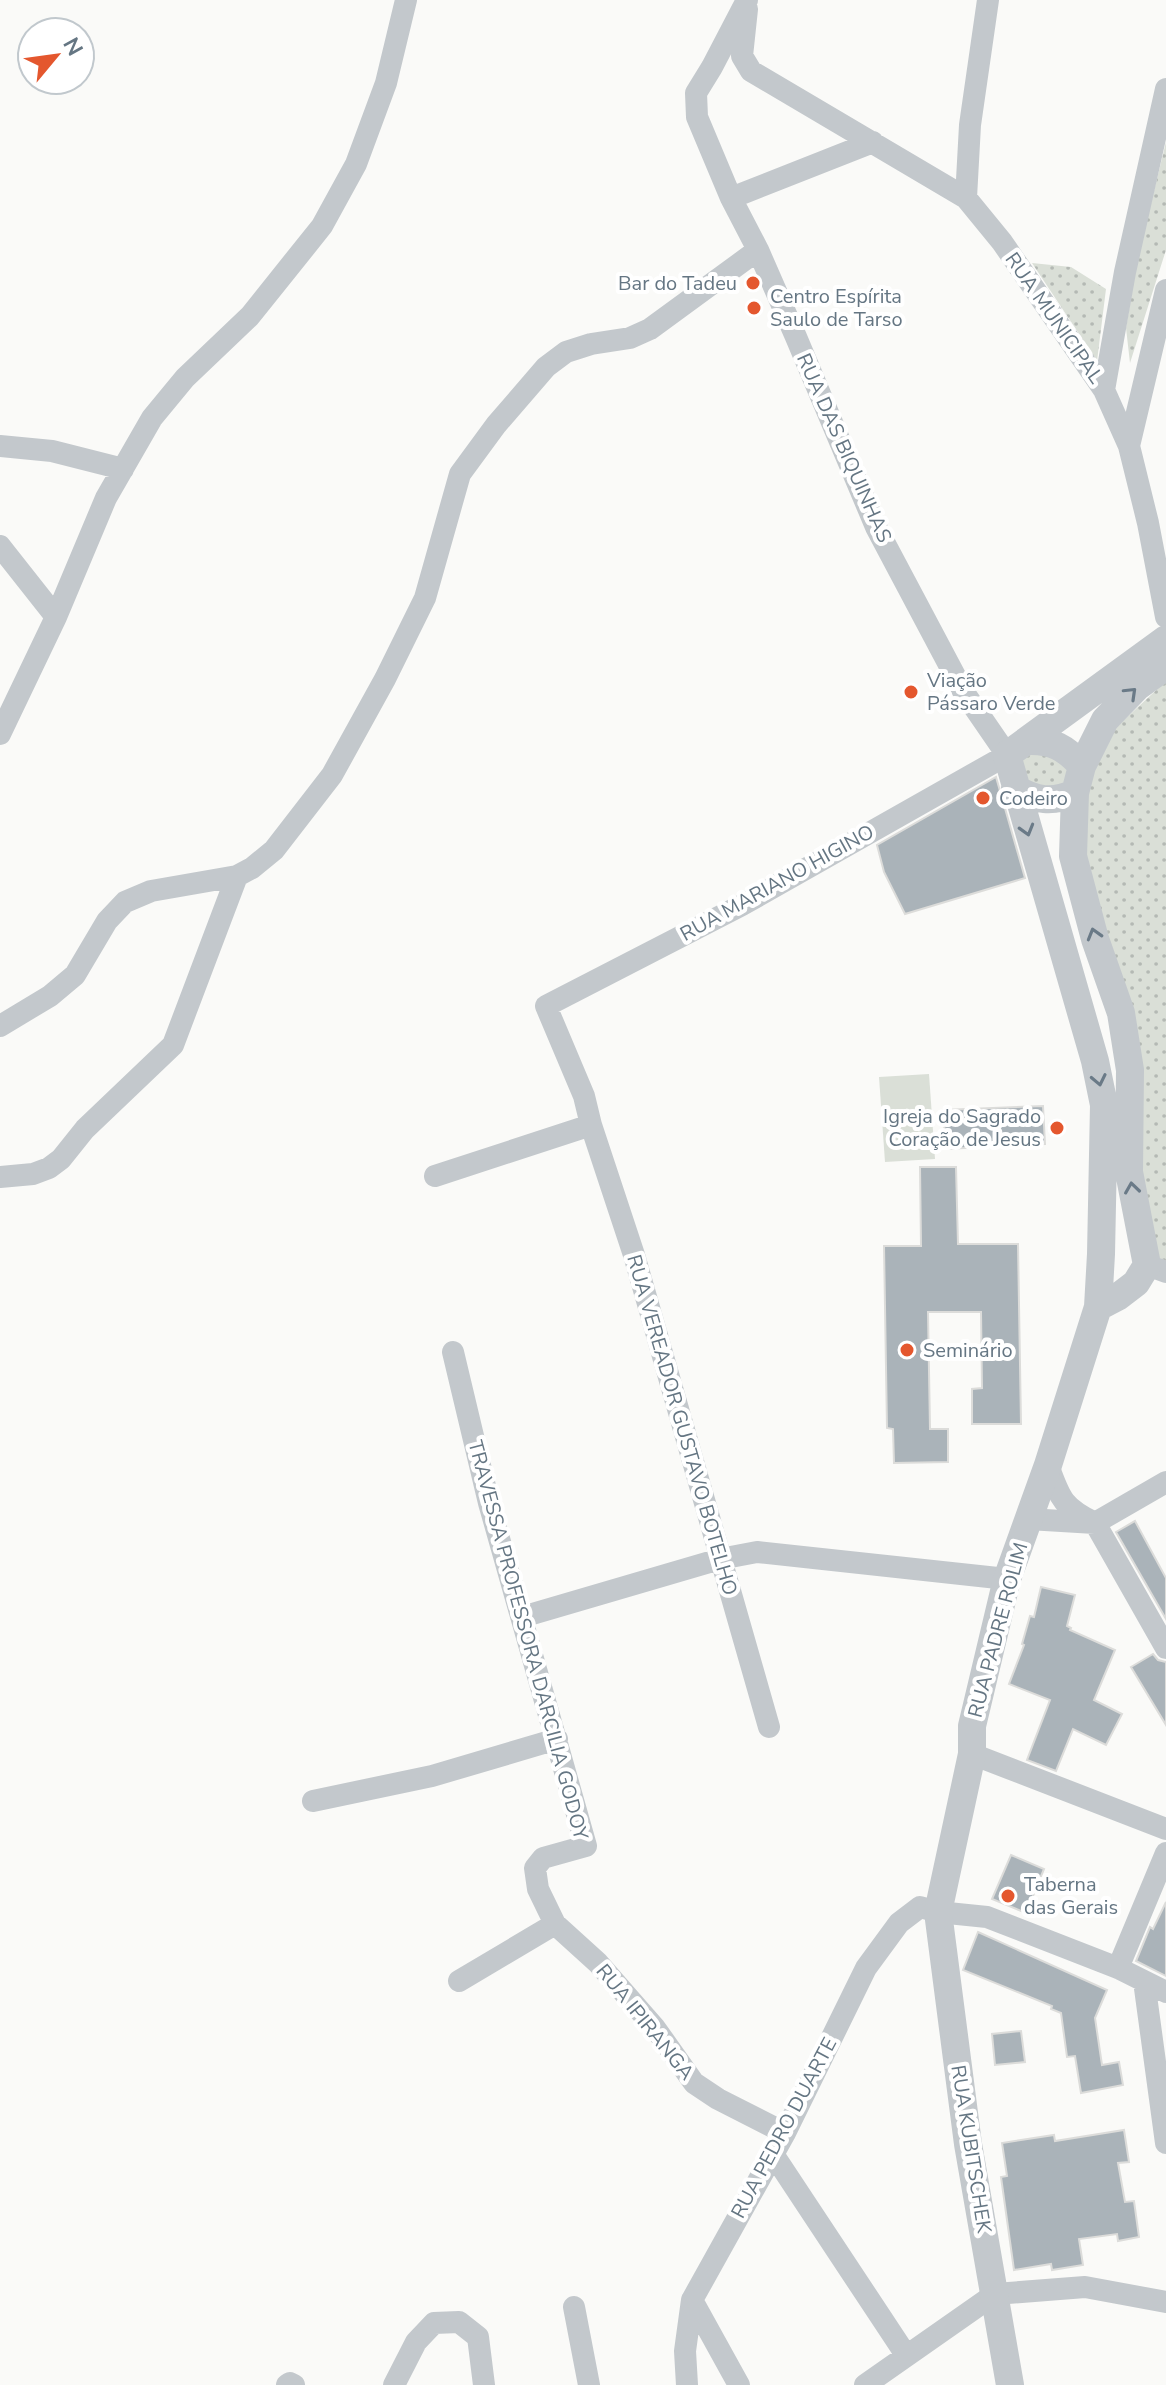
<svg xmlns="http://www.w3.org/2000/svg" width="1166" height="2385" font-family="'Nunito Sans',sans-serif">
<defs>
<pattern id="grass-dots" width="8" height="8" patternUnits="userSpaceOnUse" patternTransform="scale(2)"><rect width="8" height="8" fill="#dadfd7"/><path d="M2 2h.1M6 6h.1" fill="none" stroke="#b4b9b4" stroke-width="1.8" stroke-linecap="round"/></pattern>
</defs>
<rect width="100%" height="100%" fill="#fafaf8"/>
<path fill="url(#grass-dots)" d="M1166,142v108l-36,113 -4,-35 12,-72z
M1032,263l39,4 35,22 -9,72z
M1166,681v580l-13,-6 -73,-398 4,-77 27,-48z
M1030,744l46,23 -6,22 -36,6 -22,-39z"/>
<path fill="#dadfd7" d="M929,1074l6,85 -50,3 -6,-85z"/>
<path fill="#aab3b9" stroke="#dcdcda" stroke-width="2" d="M996,777l29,101 -120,36 -21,-42 -7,-27z
M1043,1106l2,38 -99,5 -3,-39z
M920,1167h36l2,77h60l3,180h-49v-35l10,-1 -1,-76h-53l2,117h18v33l-54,1 -1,-34 -6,-1 -3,-182h37z
M1135,1521l31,57v41l-50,-87z
M1041,1587l34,8 -8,31 4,2 -1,2 45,20 -21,50 28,14 -16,31 -33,-16 -17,42 -29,-11 23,-60 -41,-16 15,-39 -2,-1 8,-28 4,1z
M1153,1654l5,6 8,2v63l-35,-58z
M1011,1855l33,14 -18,44 -34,-14z
M1166,1902v74l-30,-15 14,-34 3,2z
M978,1932l129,58 -12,28 7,47 17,-3 4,23 -42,8 -6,-37 -8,1 -6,-44 -10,-4 1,-3 -89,-36z
M1021,2031l4,31 -30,3 -3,-31z
M1124,2130l5,32 -11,1 7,39 9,-1 5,36 -21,4 -1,-7 -38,5 4,26 -31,5 -1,-6 -37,6 -13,-93 6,-1 -5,-33 52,-8 1,6z"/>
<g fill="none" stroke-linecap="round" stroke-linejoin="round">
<path stroke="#c3c8cc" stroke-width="22" d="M747,0l-35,67 -16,26 1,24 34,81 27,52 38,87 80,190 87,164 44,64 -265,150 -196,101 38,90 7,29 43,130 135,472
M747,9l-5,47 9,15 215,127 36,44 102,148 25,56
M731,198l142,-56
M966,198l4,-73 18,-125
M1166,290l-37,156 19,77 18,94
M1104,390l21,-118 41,-183
M0,446l52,5 71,18
M0,546l56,71
M0,734l56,-117 50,-119 46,-80 33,-40 65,-62 72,-90 34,-62 30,-81 20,-83
M0,1026l50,-30 25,-21 32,-54 18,-19 26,-11 86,-15 15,-8 22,-18 58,-75 53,-96 40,-81 35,-124 36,-49 50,-58 20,-15 25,-8 39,-6 20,-9 108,-79
M435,1176l156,-51
M0,1177l33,-3 16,-6 12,-9 24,-30 88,-84 64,-169
M1147,1265l19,7
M453,1352l36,151 97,343 -43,12 -8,10 3,21 17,35 -96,57
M1048,1465c12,33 14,42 47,58l71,125
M1028,1519l67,4 71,-41
M522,1617l198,-58 37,-7 250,27
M972,1754l194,75
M313,1801l119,-25 125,-37
M555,1924l43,39 57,65 39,55 24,16 67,34
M1118,1968l48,-115
M1144,1981l22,162
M773,2154l133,201
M692,2300l47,85
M574,2307l15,78
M287,2385l3,-2 4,2
M394,2385l22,-43 18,-19 25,-1 19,15 6,48
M687,2385l-2,-34 7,-51 93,-167 81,-165 33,-45 21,-16 18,5 49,5 131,51 48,24
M865,2385l130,-91 90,-7 81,15"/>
<path stroke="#c3c8cc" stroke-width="28" d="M1028,741c24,-1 38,7 54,25
M1015,788c20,13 38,15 60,5
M1098,1307l21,-11 17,-13 11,-18 -18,-93 1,-102 -9,-57 -26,-74 -22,-83 2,-63 7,-27 23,-46 32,-33 29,-21
M1010,2385l-42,-241 -30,-232 34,-158v-28l35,-147 41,-114 50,-158 3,-53 3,-149 -9,-44 -88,-306 159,-116"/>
</g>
<defs><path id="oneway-chevron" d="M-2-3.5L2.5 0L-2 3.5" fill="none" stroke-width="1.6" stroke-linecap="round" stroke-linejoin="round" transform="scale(2)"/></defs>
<g stroke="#6a7a87">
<use href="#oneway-chevron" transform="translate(1131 693) rotate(-44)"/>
<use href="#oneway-chevron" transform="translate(1027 830) rotate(74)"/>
<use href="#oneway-chevron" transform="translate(1094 934) rotate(-106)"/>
<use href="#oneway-chevron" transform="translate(1099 1080) rotate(78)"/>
<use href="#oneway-chevron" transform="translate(1132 1188) rotate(-98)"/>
</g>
<g fill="#e4572e" stroke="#fff" stroke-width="3">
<circle cx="753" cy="283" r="8"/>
<circle cx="754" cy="308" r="8"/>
<circle cx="911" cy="692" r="8"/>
<circle cx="983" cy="798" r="8"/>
<circle cx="1057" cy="1128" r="8"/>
<circle cx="907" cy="1350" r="8"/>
<circle cx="1008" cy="1896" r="8"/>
</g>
<g text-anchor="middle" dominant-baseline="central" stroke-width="8" stroke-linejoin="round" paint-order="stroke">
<g font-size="20" fill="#657683" stroke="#fff" text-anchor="start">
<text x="737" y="283" text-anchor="end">Bar do Tadeu</text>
<text x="770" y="296">Centro Espírita<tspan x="770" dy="23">Saulo de Tarso</tspan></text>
<text x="927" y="680">Viação<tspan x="927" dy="23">Pássaro Verde</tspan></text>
<text x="999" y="798">Codeiro</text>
<text x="1041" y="1116" text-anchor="end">Igreja do Sagrado<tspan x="1041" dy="23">Coração de Jesus</tspan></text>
<text x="923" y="1350">Seminário</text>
<text x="1024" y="1884">Taberna<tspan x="1024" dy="23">das Gerais</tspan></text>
</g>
<g font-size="20" fill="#657683" stroke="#fff">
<text transform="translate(1054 318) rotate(55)">RUA MUNICIPAL</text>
<text transform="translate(844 448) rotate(66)">RUA DAS BIQUINHAS</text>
<text transform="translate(777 883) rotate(-29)">RUA MARIANO HIGINO</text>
<text transform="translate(682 1425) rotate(74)">RUA VEREADOR GUSTAVO BOTELHO</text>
<text transform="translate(998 1630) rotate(-75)">RUA PADRE ROLIM</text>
<text transform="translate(528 1640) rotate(75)">TRAVESSA PROFESSORA DARCILIA GODOY</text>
<text transform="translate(645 2022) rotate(51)">RUA IPIRANGA</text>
<text transform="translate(784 2128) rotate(-62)">RUA PEDRO DUARTE</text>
<text transform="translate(971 2149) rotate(81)">RUA KUBITSCHEK</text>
</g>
</g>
<g transform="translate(56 56) rotate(61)"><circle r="38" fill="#ffffff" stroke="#c1c8cd" stroke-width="2"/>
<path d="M0-6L14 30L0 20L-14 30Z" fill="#e4572e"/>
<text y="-12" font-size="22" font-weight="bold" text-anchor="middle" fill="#657683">N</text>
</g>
</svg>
